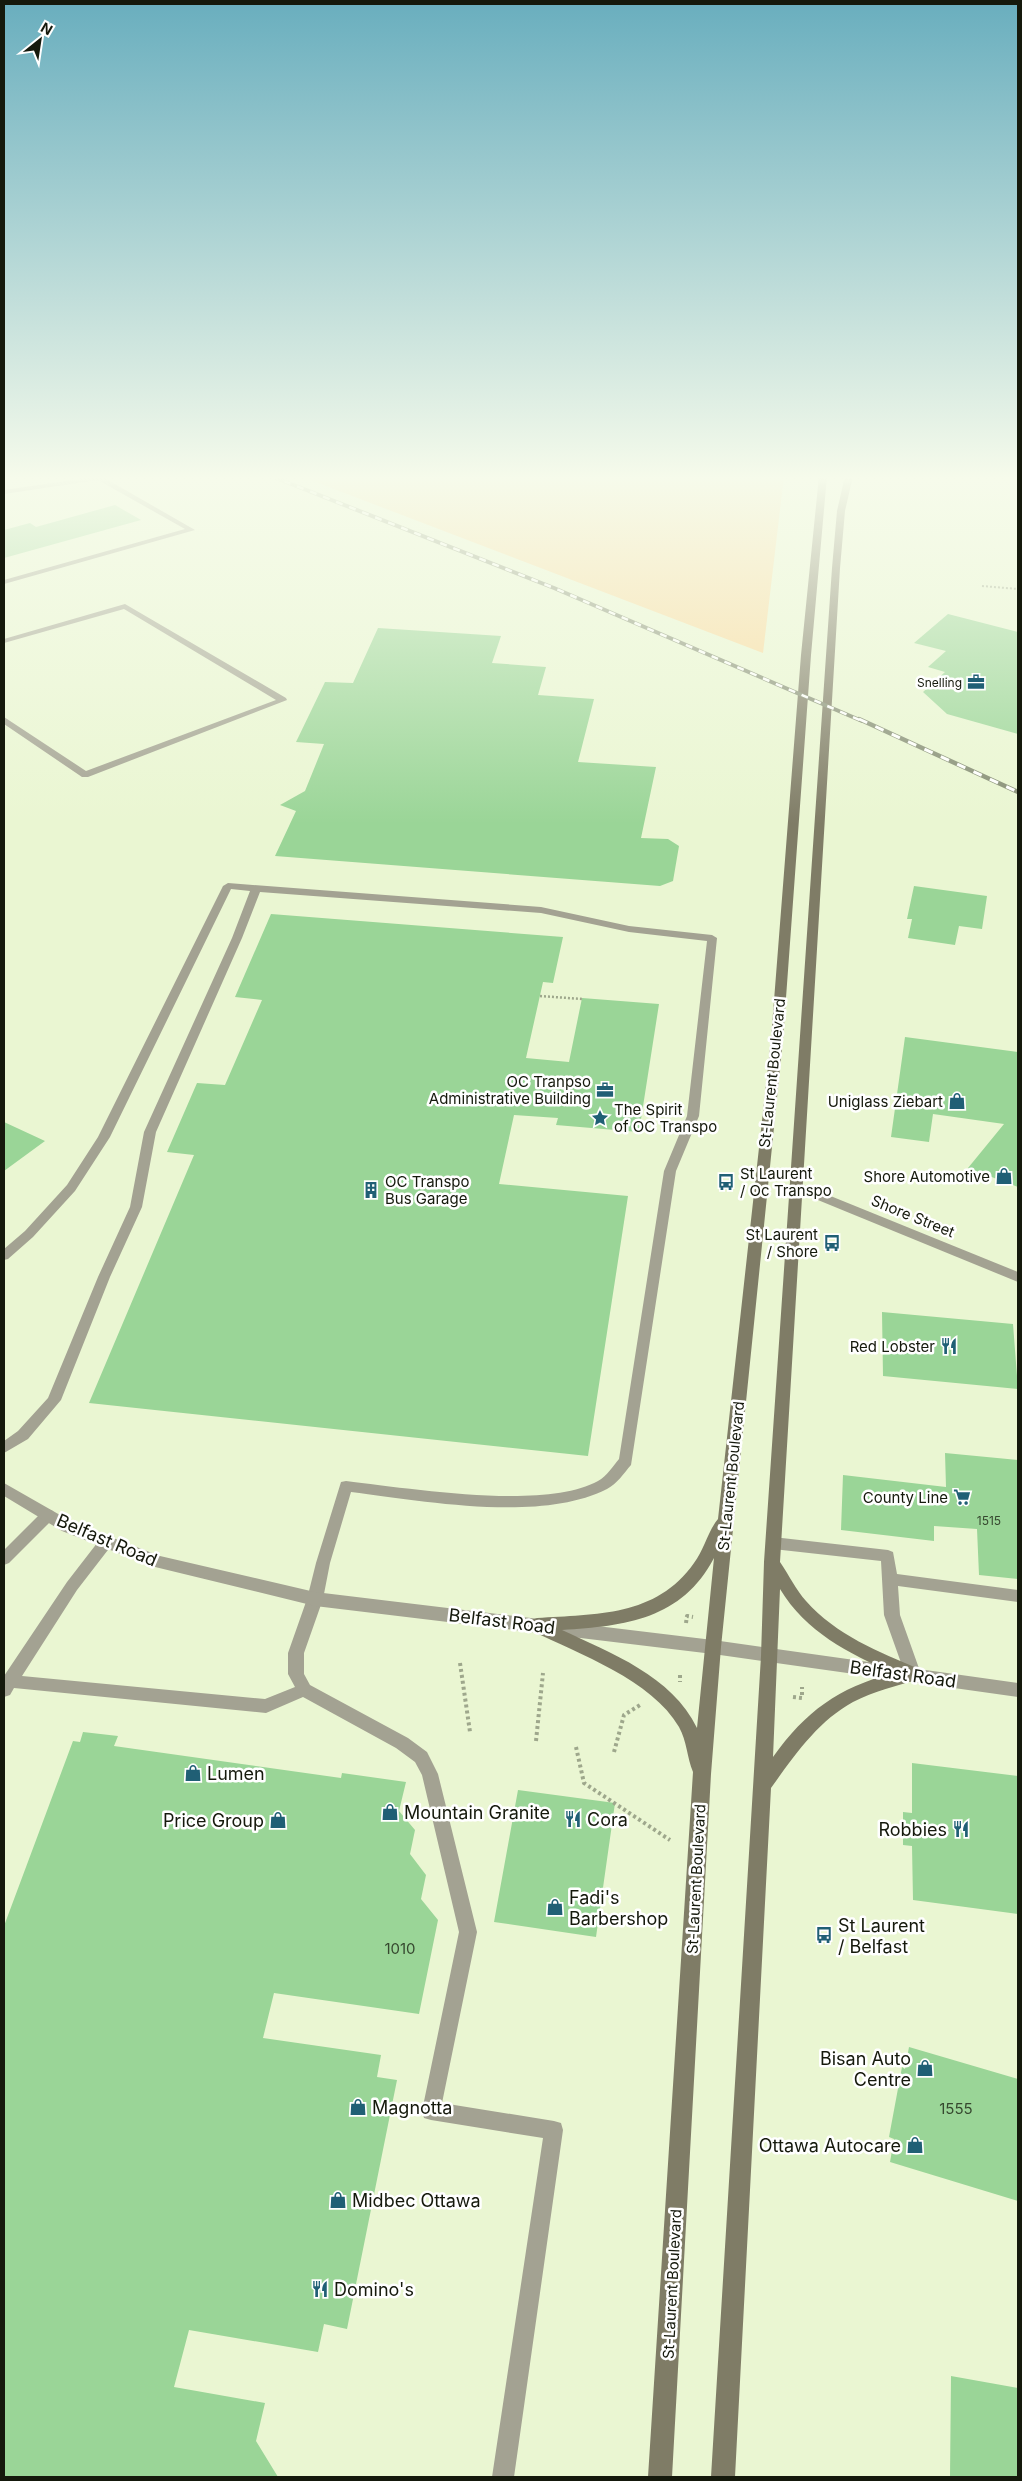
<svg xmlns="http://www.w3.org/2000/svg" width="1022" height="2481" font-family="Inter,sans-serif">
<rect width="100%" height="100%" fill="#eaf6d2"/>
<path fill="#fad89a" d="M300,476h484l-21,177z"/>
<path fill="#9ad597" d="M115,505l26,15 -137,38v-28l26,-7 6,4z
M948,614l70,18v102l-71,-20 -24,-22 22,-20 -17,-5 18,-16 -32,-8z
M378,628l123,8 -9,27 54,4 -8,28 56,4 -16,63 78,5 -15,71 27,1 11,7 -6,35 -13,5 -385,-30 21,-45 -16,-6 25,-14 19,-47 -28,-2 29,-60 28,1z
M914,886l73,10 -5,33 -23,-3 -4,19 -47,-7 4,-19h-5z
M271,914l292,23 -10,46 -10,-1 -17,76 43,4 13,-64 77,6 -20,128 -83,-7 2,-7 -44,-3 -15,69 129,12 -40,260 -499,-53 105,-248 -27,-3 30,-69 28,2 37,-85 -27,-3z
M905,1037l113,15v135l-50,-19 36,-44 -71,-10 -4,28 -38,-5z
M4,1122l41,19 -41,30z
M882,1312l131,12 5,65 -135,-13z
M945,1453l73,7v119l-39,-4 -2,-46 -43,-3v15l-93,-11 2,-55 103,12z
M83,1732l35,4 -4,10 227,32 1,-5 64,9 -7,29 16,19 -5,24 16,21 -5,24 17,21 -19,94 -145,-21 -11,45 118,17 -4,22 20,3 -50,249 -23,-5 -6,28 -129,-22 -15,57 91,16 -9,38 22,36h-274v-551l69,-185 7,1z
M912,1763l106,13v138l-105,-14 -1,-54 -9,-1v-33l9,1z
M518,1790l97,13 -19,134 -102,-15z
M909,2047l109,32v122l-128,-39 4,-23 -5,-2 13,-70 3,2z
M951,2376l67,12v89h-68z"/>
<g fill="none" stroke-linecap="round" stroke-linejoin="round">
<path stroke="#9ea78c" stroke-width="2" stroke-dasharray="2 2" stroke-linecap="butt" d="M982,586l36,3"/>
<path stroke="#9ea78c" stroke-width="2.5" stroke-dasharray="2 2" stroke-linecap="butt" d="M540,996l42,3"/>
<path stroke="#9ea78c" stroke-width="4" stroke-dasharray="3 3" stroke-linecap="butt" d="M686,1623l1,-7 6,1
M460,1663l10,69
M680,1675v7
M793,1697l9,1v-11
M536,1741l7,-68
M576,1747l8,36 86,57
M614,1752l10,-37 16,-10"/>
<path fill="#a3a292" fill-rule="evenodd" d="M101,476l94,54 -191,54v-4l181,-51 -87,-49 -94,14v-4z
M125,604l161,94 1,2 -199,77h-6l-78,-53v-7l82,54 190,-71 -152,-91 -120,34v-4z
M228,883l313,24 88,19 83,9 5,3 -18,178 -23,55 -45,294c-7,8 -14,19 -24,24 -67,34 -183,12 -256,3l-21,71 -7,36 -19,54v21l6,11 98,53 19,14 11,22 39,158 -35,171 112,18 7,2 2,7 -49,347h-22l51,-339 -112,-18 -7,-2 -2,-7 37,-179 -37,-157 -7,-13 -19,-14 -93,-51 -37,16 -252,-25 -4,7 -6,2v-21l63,-94 34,-44 5,-2 5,2 2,4 -2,4 -34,44 -55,86 243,23 30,-12 -7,-13v-21l19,-54 9,-36 25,-81 5,-1c62,7 198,30 252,0 9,-5 15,-15 21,-22l45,-288 23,-55 20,-175 -78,-9 -88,-19 -281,-21 -18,46 -86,194 -14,75 -32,70 -49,123 -33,39 -24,14v-12l14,-10 30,-33 50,-121 32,-70 14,-75 88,-194 18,-47 -19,-2 -121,248 -35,54 -42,46 -25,22 -4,1v-11l21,-18 42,-46 31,-48 125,-251z
M48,1509l5,2 2,4 -2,4 -44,44 -5,2v-15l39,-39z
M773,1537l115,13 5,2 4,22 121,16v12l-120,-16 2,29 21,59 -2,5 -6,1 -6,-1 -2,-5 -21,-59 -3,-54 -108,-12 -5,-2 -2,-4 2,-4z"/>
<path fill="#a3a292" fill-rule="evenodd" d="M796,1182l222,90v10l-227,-93 -2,-3 2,-3z"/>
<path fill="#a3a292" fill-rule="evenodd" d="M4,1483l70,40 86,33 155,36 398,48 305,43v14l-305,-43 -398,-48 -164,-40 -89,-35 -58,-35z"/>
<path fill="#7f7c66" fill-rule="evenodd" d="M819,476h8l-16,179 -28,384 -62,608 -10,127 -39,703h-24l45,-705c-6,-14 -6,-31 -14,-45 -27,-47 -100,-73 -147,-96l-3,-6 2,-5 6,-2c59,-4 119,-1 157,-55 10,-13 14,-32 24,-44l53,-480 30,-384zM714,1558l-17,170c-25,-52 -86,-75 -135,-98 64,-4 120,-11 152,-72z
M845,476h8l-8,35 -5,57 -60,994c9,13 16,28 26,39 30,34 73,51 113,68l3,5 -3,5c-22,7 -45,12 -66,23 -35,19 -59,54 -82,86l-36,689h-24l50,-821 3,-94 68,-994 5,-57zM780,1589c26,43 68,64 113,84 -55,15 -87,38 -120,84z"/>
<g stroke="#858d74" stroke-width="4">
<path id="rail-far1" d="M271,476l283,112 308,133"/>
</g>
<g stroke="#858d74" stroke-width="4.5">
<path id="rail" d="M859,719l159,73"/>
</g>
<use href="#rail-far1" stroke="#fff" stroke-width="2.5" stroke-dasharray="7" stroke-linecap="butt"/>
<use href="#rail" stroke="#fff" stroke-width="3" stroke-dasharray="9" stroke-linecap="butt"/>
</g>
<linearGradient id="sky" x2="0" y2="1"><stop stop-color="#69aebe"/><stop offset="0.58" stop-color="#f6fbeb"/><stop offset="1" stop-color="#f6fbeb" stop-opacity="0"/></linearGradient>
<rect width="1022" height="824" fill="url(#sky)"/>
<defs>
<g id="office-bare" transform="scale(1.35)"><path d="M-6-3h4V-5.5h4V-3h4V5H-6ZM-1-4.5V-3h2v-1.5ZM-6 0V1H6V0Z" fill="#205f75" stroke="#fff" stroke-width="2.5" paint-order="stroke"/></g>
<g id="shop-bare" transform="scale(1.35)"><path d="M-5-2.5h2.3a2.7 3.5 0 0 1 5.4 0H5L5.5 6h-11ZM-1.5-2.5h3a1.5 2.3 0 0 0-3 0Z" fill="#205f75" stroke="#fff" stroke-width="2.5" paint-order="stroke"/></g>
<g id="sight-bare" transform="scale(1.35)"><path d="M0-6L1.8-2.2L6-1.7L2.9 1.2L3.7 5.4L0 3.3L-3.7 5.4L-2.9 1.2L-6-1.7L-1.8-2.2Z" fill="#205f75" stroke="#fff" stroke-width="2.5" paint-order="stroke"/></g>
<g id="bus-bare" transform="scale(1.35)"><path d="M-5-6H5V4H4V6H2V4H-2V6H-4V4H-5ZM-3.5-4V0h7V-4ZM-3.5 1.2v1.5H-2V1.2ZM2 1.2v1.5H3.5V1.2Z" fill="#205f75" stroke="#fff" stroke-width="2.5" paint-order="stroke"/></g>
<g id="building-bare" transform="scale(1.35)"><path d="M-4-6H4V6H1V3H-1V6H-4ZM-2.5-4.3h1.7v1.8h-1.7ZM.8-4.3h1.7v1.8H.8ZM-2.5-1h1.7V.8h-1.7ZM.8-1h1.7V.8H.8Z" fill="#205f75" stroke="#fff" stroke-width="2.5" paint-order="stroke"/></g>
<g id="restaurant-bare" transform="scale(1.35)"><path d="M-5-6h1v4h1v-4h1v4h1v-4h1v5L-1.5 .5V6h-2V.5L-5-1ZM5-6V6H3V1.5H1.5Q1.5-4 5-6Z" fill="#205f75" stroke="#fff" stroke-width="2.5" paint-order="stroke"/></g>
<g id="supermarket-bare" transform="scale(1.35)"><path d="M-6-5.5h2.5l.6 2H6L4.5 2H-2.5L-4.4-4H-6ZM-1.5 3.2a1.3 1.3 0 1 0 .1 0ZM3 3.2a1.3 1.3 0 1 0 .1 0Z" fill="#205f75" stroke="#fff" stroke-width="2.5" paint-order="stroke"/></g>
</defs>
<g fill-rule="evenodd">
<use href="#office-bare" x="976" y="682"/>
<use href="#office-bare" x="605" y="1090"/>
<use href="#shop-bare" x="957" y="1101"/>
<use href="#sight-bare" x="600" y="1118"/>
<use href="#shop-bare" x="1004" y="1176"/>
<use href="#bus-bare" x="726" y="1182"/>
<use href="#building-bare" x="371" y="1190"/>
<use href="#bus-bare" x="832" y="1243"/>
<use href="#restaurant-bare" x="949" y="1346"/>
<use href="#supermarket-bare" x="962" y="1497"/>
<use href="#shop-bare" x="193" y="1773"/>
<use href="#shop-bare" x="390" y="1812"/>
<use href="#restaurant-bare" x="573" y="1819"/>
<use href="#shop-bare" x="278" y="1820"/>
<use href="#restaurant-bare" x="961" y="1829"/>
<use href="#shop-bare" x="555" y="1907"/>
<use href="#bus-bare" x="824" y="1935"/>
<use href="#shop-bare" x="925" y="2068"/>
<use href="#shop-bare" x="358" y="2107"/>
<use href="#shop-bare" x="915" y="2145"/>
<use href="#shop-bare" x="338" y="2200"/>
<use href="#restaurant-bare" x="320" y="2289"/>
</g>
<g text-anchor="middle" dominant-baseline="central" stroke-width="5" stroke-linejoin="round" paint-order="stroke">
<g font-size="12" fill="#15190c" stroke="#fff" text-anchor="end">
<text x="962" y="682">Snelling</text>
</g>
<g font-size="12" fill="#36482f">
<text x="989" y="1520">1515</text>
</g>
<g font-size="15" fill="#15190c" stroke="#fff">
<text transform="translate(772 1073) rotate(-84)">St-Laurent Boulevard</text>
<text transform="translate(913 1216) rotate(22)">Shore Street</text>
<text transform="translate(731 1476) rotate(-84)">St-Laurent Boulevard</text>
<text transform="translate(696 1879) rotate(-87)">St-Laurent Boulevard</text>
<text transform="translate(672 2284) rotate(-87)">St-Laurent Boulevard</text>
</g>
<g font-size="15" fill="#15190c" stroke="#fff" text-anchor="end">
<text x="591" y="1081">OC Tranpso<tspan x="591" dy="17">Administrative Building</tspan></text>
<text x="943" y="1101">Uniglass Ziebart</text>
<text x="614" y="1109" text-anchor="start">The Spirit<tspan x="614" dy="17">of OC Transpo</tspan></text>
<text x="740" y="1173" text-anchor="start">St Laurent<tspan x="740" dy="17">/ Oc Transpo</tspan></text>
<text x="990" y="1176">Shore Automotive</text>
<text x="385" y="1181" text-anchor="start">OC Transpo<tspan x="385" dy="17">Bus Garage</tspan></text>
<text x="818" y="1234">St Laurent<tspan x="818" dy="17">/ Shore</tspan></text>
<text x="935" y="1346">Red Lobster</text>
<text x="948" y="1497">County Line</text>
</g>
<g font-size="15" fill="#36482f">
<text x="400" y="1948">1010</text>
<text x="956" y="2108">1555</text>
</g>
<g font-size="18" fill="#15190c" stroke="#fff">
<text transform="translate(107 1540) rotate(23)">Belfast Road</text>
<text transform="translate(502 1621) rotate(7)">Belfast Road</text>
<text transform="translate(903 1674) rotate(8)">Belfast Road</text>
</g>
<g font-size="18" fill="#15190c" stroke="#fff" text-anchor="start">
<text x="207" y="1773">Lumen</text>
<text x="404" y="1812">Mountain Granite</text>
<text x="587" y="1819">Cora</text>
<text x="264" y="1820" text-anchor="end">Price Group</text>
<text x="947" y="1829" text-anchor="end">Robbies</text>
<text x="569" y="1897">Fadi's<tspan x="569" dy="21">Barbershop</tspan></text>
<text x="838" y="1925">St Laurent<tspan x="838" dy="21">/ Belfast</tspan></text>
<text x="911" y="2058" text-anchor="end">Bisan Auto<tspan x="911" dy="21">Centre</tspan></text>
<text x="372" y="2107">Magnotta</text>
<text x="901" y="2145" text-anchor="end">Ottawa Autocare</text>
<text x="352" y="2200">Midbec Ottawa</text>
<text x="334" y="2289">Domino's</text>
</g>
</g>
<rect width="1022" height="2481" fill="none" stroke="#15190c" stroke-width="10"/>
<g transform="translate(40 40) rotate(30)" stroke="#ffffff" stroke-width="4" paint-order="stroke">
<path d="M0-4L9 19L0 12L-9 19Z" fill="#15190c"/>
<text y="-8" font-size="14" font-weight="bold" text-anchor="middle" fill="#15190c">N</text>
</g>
</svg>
